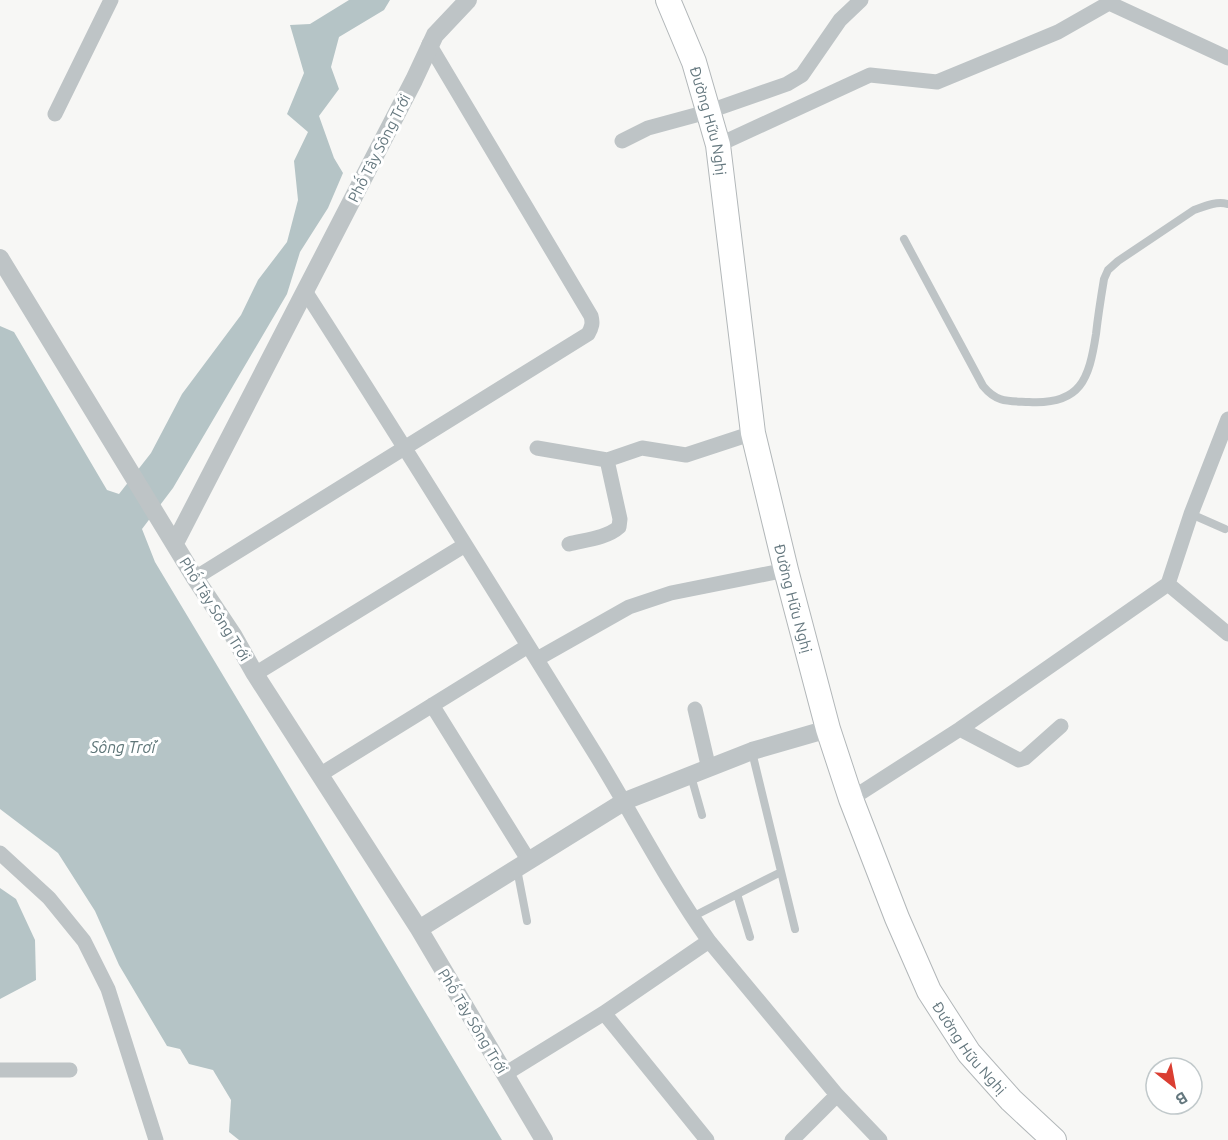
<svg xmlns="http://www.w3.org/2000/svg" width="1228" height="1140" font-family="Ubuntu,sans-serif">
<rect width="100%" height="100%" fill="#f7f7f5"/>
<path fill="#b5c4c6" d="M349,0h41l-6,10 -45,27 -8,30 8,22 -20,27 15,42 9,15 -15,35 -28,44 -13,42 -114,194 -31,41 13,33 347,578h-263l-10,-8 2,-32 -18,-30 -24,-6 -9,-15 -13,-3 -48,-81 -24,-54 -37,-58 -58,-44v-483l14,6 93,158 12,4 32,-41 31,-59 59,-79 17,-35 29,-38 11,-42 -4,-39 14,-29 -21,-18 17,-41 -14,-48 20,-1z
M0,888l16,11 19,41 1,40 -36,19z"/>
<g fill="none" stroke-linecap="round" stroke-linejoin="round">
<g stroke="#b2b7b9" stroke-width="26">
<g id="trunk">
<path id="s1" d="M668,0l26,62 24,83 35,288 33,137 42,159 23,70 46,119 32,73 40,62 42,47 43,40"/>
</g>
</g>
<path stroke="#bec4c6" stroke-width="8" d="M904,239l79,147c14,17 25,15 46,16 52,3 60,-23 67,-68 2,-18 5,-37 8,-55l4,-9 10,-9 76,-51c11,-4 22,-9 34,-6
M1191,514l34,15
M752,752l43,177
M691,776l11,39
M517,869l10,52
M737,894l13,43
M692,917l89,-45"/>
<path stroke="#bec4c6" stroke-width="15" d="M55,114l56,-114
M622,141l26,-13 59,-16 80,-28 15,-9 38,-55 21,-20
M718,145l152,-70 67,7 121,-50 51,-29 119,55
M305,291c99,154 195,309 291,464 38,62 71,127 113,186l128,154 43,45
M537,448l70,12 35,-12 44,7 67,-22
M569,544c16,-4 38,-6 50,-17l1,-8 -13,-59
M195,578l393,-244c4,-7 5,-11 3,-18l-162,-272
M1168,584l60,50
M537,659l92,-52 42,-14 115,-23
M255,674l210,-129
M432,705l97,156
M695,709l14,60
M960,729l59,31 6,-2 36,-32
M321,774l207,-128
M851,799l109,-70 208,-145 23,-70 37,-95
M0,853l49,45 35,43 24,48 48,151
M604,1013l103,127
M0,1070h70
M505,1074l99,-61 105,-72
M792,1140l45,-45"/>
<path stroke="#bec4c6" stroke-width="18" d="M0,258l195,320 38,57 22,39 164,255 125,211
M175,543l239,-463 21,-45 33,-35
M419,929l206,-128 127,-50 76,-22"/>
<use href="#trunk" stroke="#fff" stroke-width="24"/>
</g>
<g text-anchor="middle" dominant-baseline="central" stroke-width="6" stroke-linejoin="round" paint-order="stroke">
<g font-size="15" fill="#64777e" stroke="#fff">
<text stroke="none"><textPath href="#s1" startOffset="128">Đường Hữu Nghị</textPath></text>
<text transform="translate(379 148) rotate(-63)">Phố Tây Sông Trới</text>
<text stroke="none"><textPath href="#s1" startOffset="614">Đường Hữu Nghị</textPath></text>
<text transform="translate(215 609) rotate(58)">Phố Tây Sông Trới</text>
<text transform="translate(473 1021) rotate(59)">Phố Tây Sông Trới</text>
<text stroke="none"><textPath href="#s1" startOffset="1100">Đường Hữu Nghị</textPath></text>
</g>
<g font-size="16" font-style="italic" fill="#5e7678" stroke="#fff">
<text x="123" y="747">Sông Trới</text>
</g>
</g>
<g transform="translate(1174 1086) rotate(149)"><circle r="28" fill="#ffffff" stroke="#c1c9cb" stroke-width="1.5"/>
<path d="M0-4.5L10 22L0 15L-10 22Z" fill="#da3e32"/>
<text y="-9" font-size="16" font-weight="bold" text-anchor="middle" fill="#64777e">B</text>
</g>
</svg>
